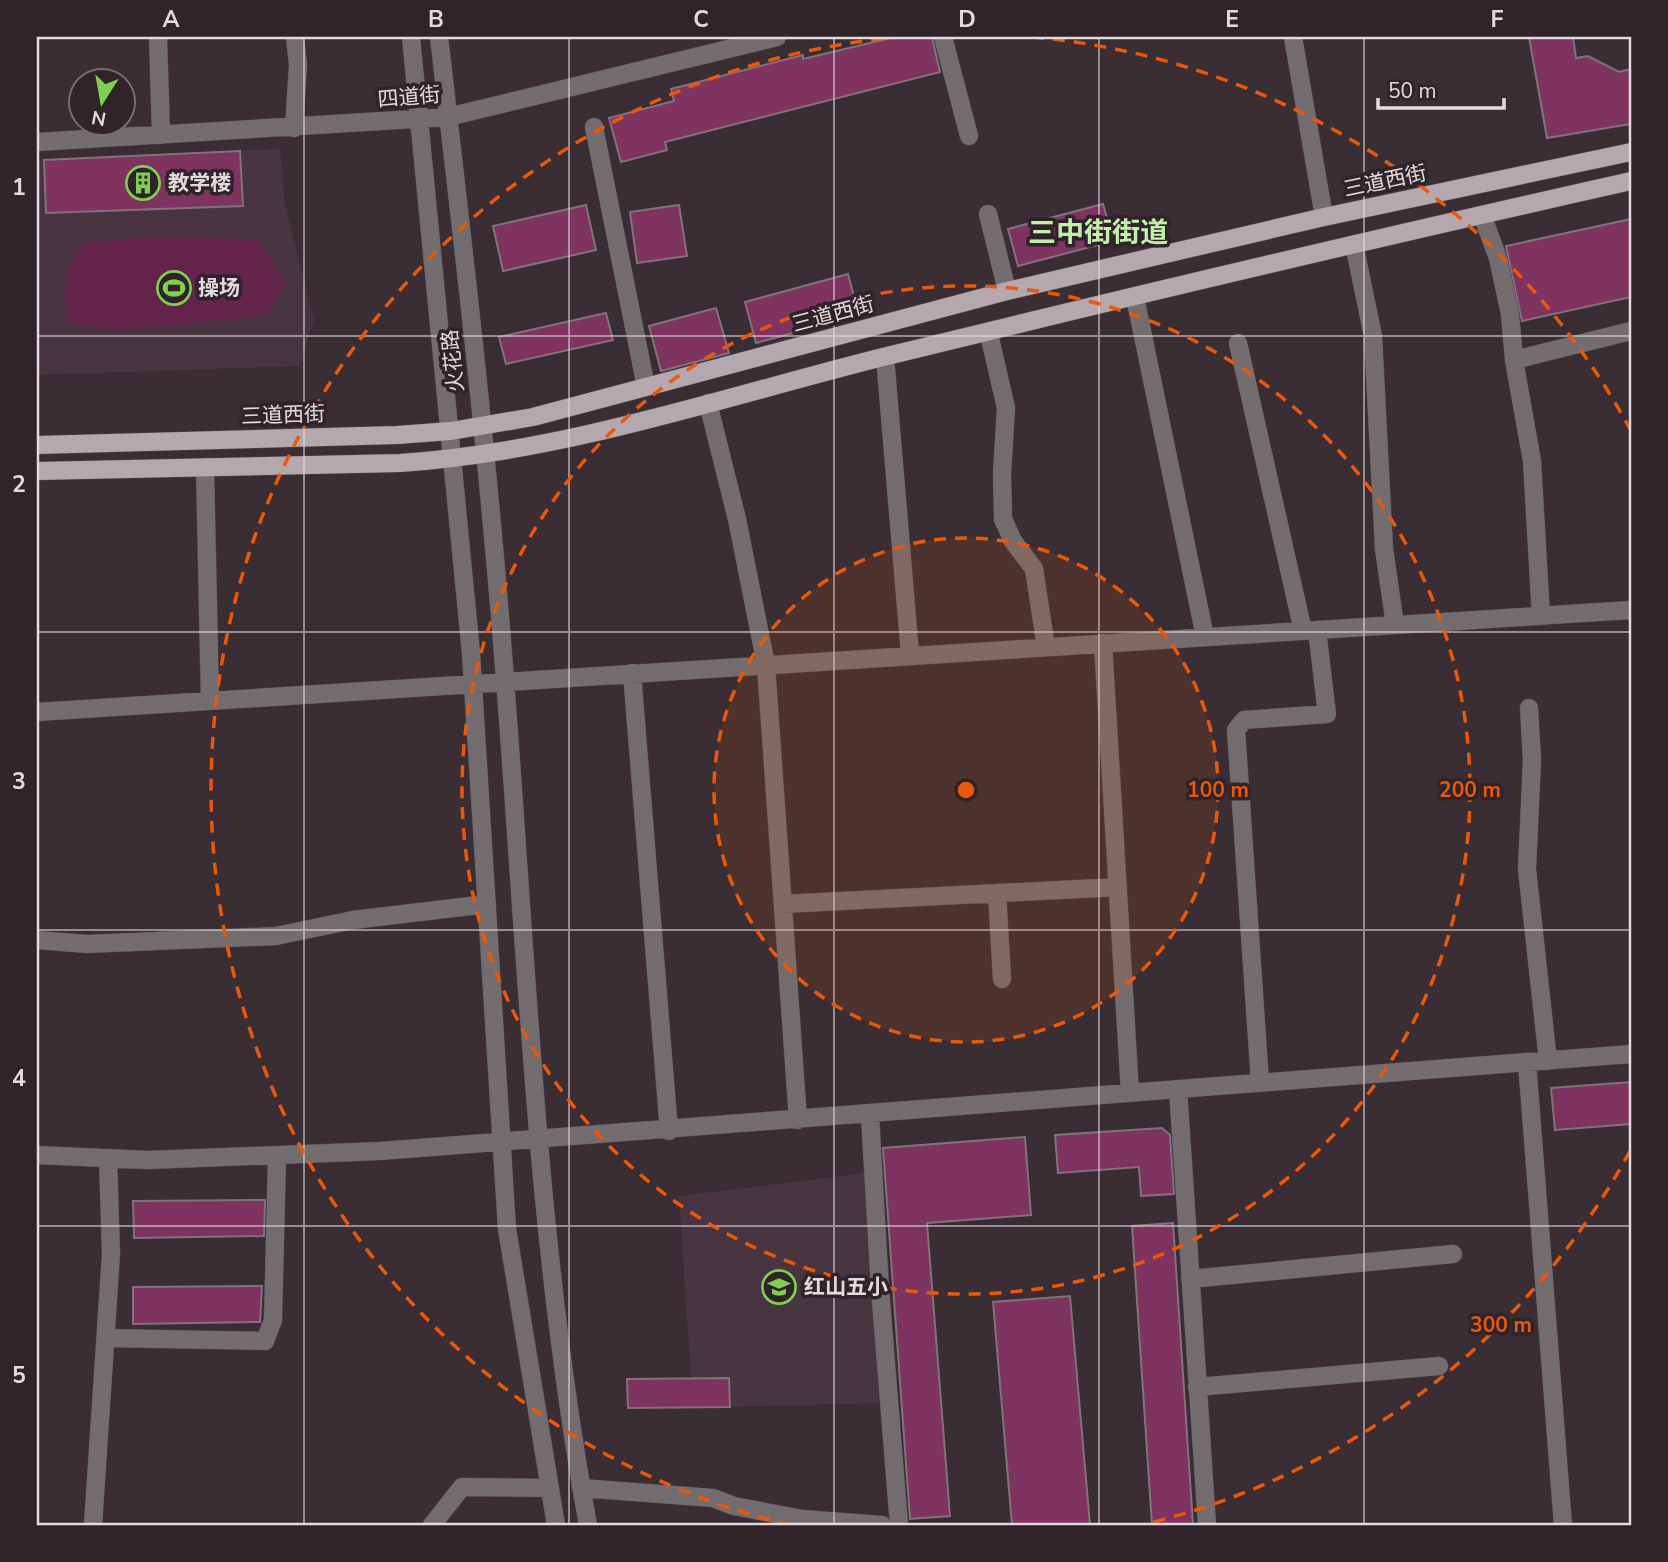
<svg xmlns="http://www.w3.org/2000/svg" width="1668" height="1562" font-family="'Nunito Sans','Noto Sans SC',sans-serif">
<rect width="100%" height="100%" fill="#3a2d34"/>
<path fill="#48353f" d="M280,149l5,56 29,115 -14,46 -263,9v-215z
M866,1173l13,230 -149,4 -1,-29h-38l-12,-182z"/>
<path fill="#64234b" d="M156,237l101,2 29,44 -19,32 -153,16 -44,-8c-8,-35 -8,-51 14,-81z"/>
<path fill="#7e3360" stroke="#82727a" stroke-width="2" d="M895,37h37l8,35 -275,70 2,8 -46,12 -12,-44 65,-17 -3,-12 132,-34v4z
M1529,37h44l3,21 12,-2 31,16 12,-3v55l-84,14z
M240,151l3,55 -197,7 -2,-53z
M1103,204l10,37 -95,25 -10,-37z
M586,205l10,45 -93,21 -10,-45z
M679,205l8,51 -50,7 -7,-51z
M1631,219v78l-109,24 -16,-75z
M848,274l11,41 -103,28 -11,-41z
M716,308l13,45 -68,18 -12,-45z
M606,313l7,27 -107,24 -7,-27z
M1631,1082v42l-76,6 -4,-42z
M1162,1128l8,7 4,59 -33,2 -2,-29 -81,6 -3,-38z
M1025,1137l6,78 -104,8 23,293 -40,3 -27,-371z
M265,1200l-1,36 -130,2 -1,-37z
M1173,1223l20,302h-41l-20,-299z
M262,1286l-2,36 -127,2v-37z
M1070,1296l20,229h-78l-19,-223z
M729,1378l1,29 -102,1 -1,-29z"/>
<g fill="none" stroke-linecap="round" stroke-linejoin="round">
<g stroke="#55494f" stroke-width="19">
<path id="minor" d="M158,37l3,98
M411,37l60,616 36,576 49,296
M439,37c25,214 50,428 66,643 22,283 32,566 83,845
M943,37l26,99
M1293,37l31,180
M594,127l52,260
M294,128l4,-63 -3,-28
M37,142l411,-25 329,-80
M988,214l19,77
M1482,215l16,43 12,56 4,46 18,101 9,155
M1354,244l19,92 11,213 11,76
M1135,297l70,340
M989,334l17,74 -4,66 1,45 10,22 21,28 12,78
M1238,343l65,288
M885,357l25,297
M1514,360l117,-29
M708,403l29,116 29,146 32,455
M205,467l5,234
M1103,643l27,450
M632,673l37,458
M1529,708l3,52 -5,109 21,192
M37,712l1594,-102
M997,893l5,86
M783,904l335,-17
M37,940l50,4 189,-8 77,-16 134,-16
M1527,1062l36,463
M1260,1082l-24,-352 8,-10 83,-6 -10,-84
M1178,1089l29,436
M870,1115l10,174 19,236
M37,1155l112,5 231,-9 1251,-97
M1190,1279l263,-25
M106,1338l159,3 8,-21 4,-163
M1197,1387l242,-21
M581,1488l132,10 21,8 68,13 80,6
M93,1525l18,-271 -3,-96
M432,1525l30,-38 87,1"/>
</g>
<g stroke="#55494f" stroke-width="19">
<path id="major" d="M37,445l360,-10 54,-4 82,-14 474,-126 317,-74 307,-65
M37,471l363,-8c165,-11 323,-66 483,-106 249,-61 498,-120 748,-176"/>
</g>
<use href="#minor" stroke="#736d70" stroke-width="18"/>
<use href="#major" stroke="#b5a7ae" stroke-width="18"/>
</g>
<path fill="none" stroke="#e3dadf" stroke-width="2" stroke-opacity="0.55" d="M304,37v1488M569,37v1488M834,37v1488M1099,37v1488M1364,37v1488M37,336h1594M37,632h1594M37,930h1594M37,1226h1594"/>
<circle cx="966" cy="790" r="252" fill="#e8590c" fill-opacity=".12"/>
<g fill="none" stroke="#e8590c" stroke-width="3.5" stroke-dasharray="12 9">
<circle cx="966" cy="790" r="252"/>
<circle cx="966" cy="790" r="504"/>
<path d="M1630 1151A756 756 0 0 1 1142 1525M790 1525A756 756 0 0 1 900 37M1032 37A756 756 0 0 1 1630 429"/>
</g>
<defs>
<g id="building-ring" transform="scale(1.75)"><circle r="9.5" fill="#30232a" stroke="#7fd052" stroke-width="1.5"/><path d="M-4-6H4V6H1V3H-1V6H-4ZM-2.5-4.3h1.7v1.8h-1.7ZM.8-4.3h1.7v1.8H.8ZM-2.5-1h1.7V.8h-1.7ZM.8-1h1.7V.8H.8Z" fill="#7fd052"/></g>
<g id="stadium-ring" transform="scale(1.75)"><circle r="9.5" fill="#30232a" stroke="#7fd052" stroke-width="1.5"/><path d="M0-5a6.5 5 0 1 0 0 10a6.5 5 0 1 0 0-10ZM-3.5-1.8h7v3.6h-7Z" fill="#7fd052"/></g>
<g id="school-ring" transform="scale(1.75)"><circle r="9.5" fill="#30232a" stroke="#7fd052" stroke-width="1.5"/><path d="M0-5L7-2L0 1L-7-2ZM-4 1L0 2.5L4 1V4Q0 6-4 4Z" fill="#7fd052"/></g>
</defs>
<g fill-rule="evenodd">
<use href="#building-ring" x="143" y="183"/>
<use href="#stadium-ring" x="174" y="288"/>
<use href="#school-ring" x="779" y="1287"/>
</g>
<g text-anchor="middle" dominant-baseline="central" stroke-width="7" stroke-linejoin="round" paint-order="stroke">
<g font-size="21" fill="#e3dadf" stroke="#30232a">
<text transform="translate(409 97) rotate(-5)">四道街</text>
<text transform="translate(1385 181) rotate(-12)">三道西街</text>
<text transform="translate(833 314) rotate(-15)">三道西街</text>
<text transform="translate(453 361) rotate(-96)">火花路</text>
<text transform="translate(283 415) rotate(-2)">三道西街</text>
</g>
<g font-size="21" font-weight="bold" fill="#e3dadf" stroke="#30232a" text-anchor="start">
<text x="168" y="183">教学楼</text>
<text x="198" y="288">操场</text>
<text x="804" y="1287">红山五小</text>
</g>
<g font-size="28" font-weight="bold" fill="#c1efac" stroke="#30232a">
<text x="1098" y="233">三中街街道</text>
</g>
</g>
<circle cx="966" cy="790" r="10" fill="#e8590c" stroke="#30232a" stroke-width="3.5"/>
<g font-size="21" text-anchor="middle" font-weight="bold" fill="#e8590c" stroke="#30232a" stroke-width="7" stroke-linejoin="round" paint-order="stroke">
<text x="1218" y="797">100 m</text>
<text x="1470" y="797">200 m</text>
<text x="1501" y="1332">300 m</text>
</g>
<rect width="1668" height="1562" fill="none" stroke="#30232a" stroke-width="77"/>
<g transform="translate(102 102) rotate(191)"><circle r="33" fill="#30232a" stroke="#786c72" stroke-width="2"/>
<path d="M0-5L12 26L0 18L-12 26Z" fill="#7fd052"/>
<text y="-10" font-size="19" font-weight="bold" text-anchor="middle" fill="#e3dadf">N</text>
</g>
<path d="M1378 98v10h126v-10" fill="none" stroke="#e3dadf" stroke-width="3.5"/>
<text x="1388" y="98" font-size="21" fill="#e3dadf" stroke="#30232a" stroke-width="5" paint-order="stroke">50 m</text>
<rect x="38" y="38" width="1592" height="1486" fill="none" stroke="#e3dadf" stroke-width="2.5"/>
<g font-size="23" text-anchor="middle" font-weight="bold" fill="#e3dadf">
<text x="171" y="27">A</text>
<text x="436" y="27">B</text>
<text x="701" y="27">C</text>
<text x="967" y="27">D</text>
<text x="1232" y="27">E</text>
<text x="1497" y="27">F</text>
<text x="19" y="195">1</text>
<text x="19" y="492">2</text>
<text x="19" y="789">3</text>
<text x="19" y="1086">4</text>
<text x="19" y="1383">5</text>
</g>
</svg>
